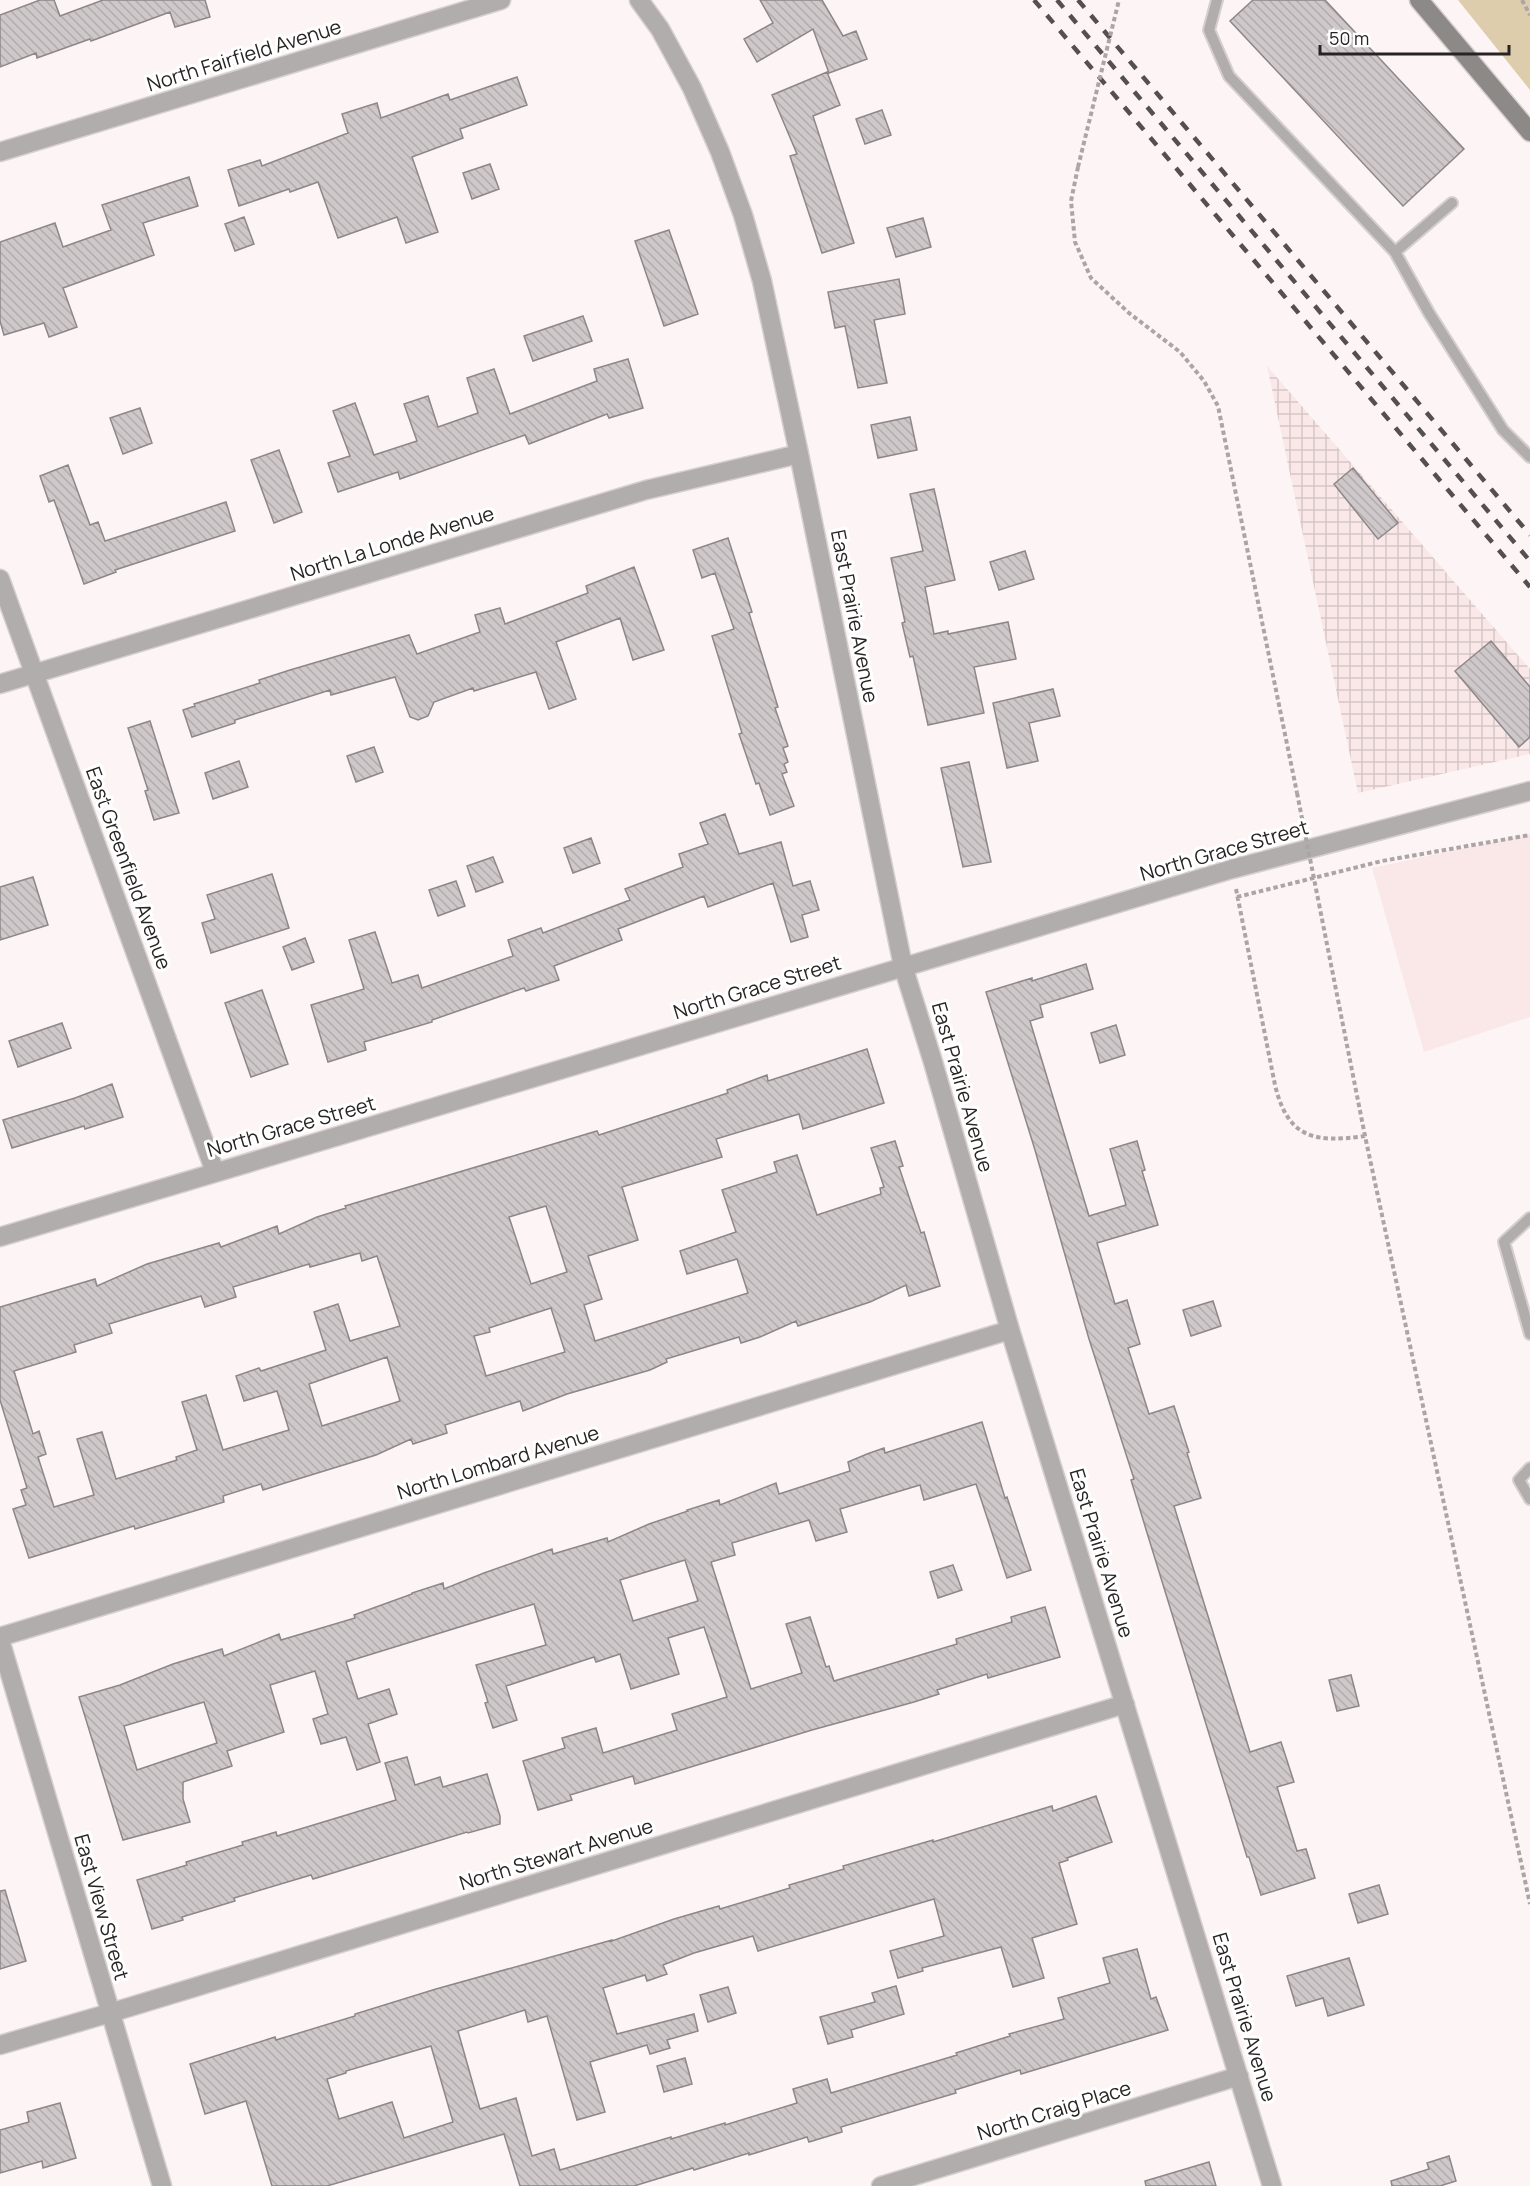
<svg xmlns="http://www.w3.org/2000/svg" width="1530" height="2186" font-family="Manrope,sans-serif">
<defs>
<pattern id="industrial-grid" width="8" height="8" patternUnits="userSpaceOnUse" patternTransform="scale(1.5)"><rect width="8" height="8" fill="#f9e8e7"/><path d="M0 4h8M4 0v8" fill="none" stroke="#d5c7c6"/></pattern>
<pattern id="building-back-hatch" width="6" height="6" patternUnits="userSpaceOnUse" patternTransform="scale(1.5)"><rect width="6" height="6" fill="#cfc8ca"/><path d="M-1 5l2 2M0 0l6 6M5-1l2 2" fill="none" stroke="#b2acad"/></pattern>
</defs>
<rect width="100%" height="100%" fill="#fdf5f5"/>
<path fill="#f9e8e7" d="M1530,834v183l-106,35 -52,-184z"/>
<path fill="url(#industrial-grid)" d="M1267,366l263,303v85l-172,39z"/>
<path fill="#decdad" d="M1458,0h72v90z"/>
<path fill="url(#building-back-hatch)" stroke="#8d8789" stroke-width="1.5" fill-rule="evenodd" d="M40,0h14l6,16 43,-16h102l5,17 -35,10 -5,-15 -79,29 -1,-2 -53,19 -1,-5 -36,14v-52z
M760,0h62l21,36 13,-5 11,28 -38,14 -16,-44 -56,33 -13,-23 29,-16z
M1253,0h72l139,149 -61,57 -173,-185z
M827,72l13,33 -27,11 41,127 -32,10 -32,-97 7,-2 -25,-59z
M517,77l10,28 -67,24 3,9 -51,19 26,75 -32,11 -9,-26 -59,21 -20,-56 -28,10 -1,-3 -50,17 -11,-36 32,-10 2,6 86,-33 -6,-19 35,-11 4,15 67,-24 2,6z
M882,110l9,25 -26,9 -9,-25z
M490,164l9,25 -27,10 -9,-26z
M189,177l9,29 -55,17 11,32 -91,33 14,39 -28,10 -5,-14 -40,12 -4,-14v-79l55,-19 8,24 48,-17 -9,-25z
M244,217l10,27 -19,7 -10,-27z
M923,218l8,29 -35,10 -9,-29z
M669,230l29,84 -34,12 -29,-85z
M899,279l6,35 -31,6 13,63 -29,5 -13,-62 -10,2 -7,-36z
M583,316l9,25 -59,20 -9,-25z
M628,359l15,49 -34,10 -2,-4 -78,30 -4,-9 -125,44 -2,-7 -60,20 -10,-29 22,-7 -17,-45 22,-8 19,52 43,-14 -13,-37 24,-8 10,31 40,-14 -11,-35 27,-9 16,45 87,-33 -3,-12z
M140,408l12,35 -29,11 -13,-36z
M910,417l7,33 -39,8 -7,-33z
M279,450l23,62 -28,11 -23,-63z
M68,465l22,60 8,-3 7,19 121,-39 9,29 -120,39 1,2 -32,12 -30,-84 -5,2 -9,-26z
M1353,468l45,55 -20,16 -44,-55z
M934,489l21,91 -30,7 9,47 14,-3v3l60,-12 8,37 -42,8 10,46 -56,12 -15,-69 -3,1 -8,-34 3,-1 -14,-64 32,-7 -13,-57z
M728,538l24,74 -3,1 29,94 -3,1 13,38 -5,2 5,14 -4,2 3,8 -5,2 12,32 -24,9 -11,-32 -3,1 -17,-50 3,-1 -30,-97 22,-7 -19,-56 -13,5 -9,-28z
M1025,551l9,28 -35,11 -9,-28z
M634,567l30,83 -31,10 -13,-42 -64,24 20,57 -27,10 -13,-37 -62,19 -1,-3 -39,14 -6,14 -10,4 -8,-3 -15,-40 -64,18 -1,-5 -95,30v3l-43,14 -9,-27 12,-4 -1,-2 66,-21 -1,-3 31,-10 119,-35 8,19 63,-22 -5,-17 25,-7 5,16 83,-31 -2,-7z
M1491,641l39,46v50l-11,10 -64,-76z
M1053,689l7,27 -31,7 9,38 -31,7 -14,-65z
M150,721l29,92 -25,7 -9,-29 3,-1 -20,-62z
M374,747l9,25 -27,10 -9,-26z
M239,761l9,26 -35,12 -8,-26z
M969,762l22,100 -28,5 -22,-99z
M725,814l14,40 42,-12 12,44 17,-5 9,29 -17,5 6,22 -17,5 -18,-59 -65,24 -4,-11 -86,33 4,11 -68,26 5,14 -33,11 -2,-3 -92,32v2l-68,20 2,8 -38,12 -17,-57 53,-16 -15,-49 26,-8 17,51 26,-8 4,13 91,-32 -5,-16 33,-12 2,5 87,-33 -5,-11 58,-22 -4,-13 29,-10 -8,-21z
M591,838l9,25 -27,10 -9,-25z
M493,857l10,25 -27,10 -9,-26z
M272,874l17,54 -78,25 -9,-30 13,-4 -8,-24z
M33,877l15,48 -48,15v-53z
M456,881l9,25 -27,10 -9,-26z
M305,938l9,24 -22,8 -9,-23z
M1086,964l7,25 -53,16 3,12 -13,4 59,195 37,-11 -16,-56 27,-8 8,29 -3,1 16,54 -61,18 18,61 12,-4 13,44 -12,4 21,66 25,-8 15,46 -2,1 14,45 -27,8 76,246 31,-10 13,40 -17,5 20,64 9,-2 9,29 -54,17 -12,-38h-2l-99,-321 -17,-56 3,-1 -45,-140 -54,-189 -49,-158 46,-14v3z
M262,990l26,74 -37,13 -26,-74z
M62,1023l9,25 -53,19 -9,-26z
M1116,1025l9,30 -25,8 -9,-30z
M867,1049l17,54 -81,26 -4,-15 -83,25 6,18 -100,30 16,53 -50,16 14,43 -18,6 11,36 153,-48 -11,-34 -50,15 -7,-23 56,-19 -14,-42 55,-18 -3,-10 23,-7 20,60 64,-21 -1,-6 4,-1 -13,-39 24,-7 8,25 -4,1 22,66 3,-1 16,54 -31,10 -3,-11 -36,17 -72,24 -2,-5 -36,16 -19,6 -2,-6 -73,22 1,3 -17,8 -83,24 -44,17 -3,-10 -75,24 2,8 -34,11 -2,-5 -35,16 -91,28 -22,7 -2,-6 -38,12 1,6 -89,27 -1,-3 -105,32 -16,-49 13,-4 -5,-15 6,-2 -27,-88v-93l95,-28 2,7 50,-22 72,-21 2,4 56,-21 2,8 38,-17 29,-9 -1,-2 252,-75 2,4 129,-42 -1,-3 40,-15 1,6zM546,1206l21,66 -36,12 -22,-67zM360,1253l2,8 15,-5 23,70 -50,15 -12,-37 -24,8 12,38 -65,21 -2,-3 -23,8 8,25 33,-10 12,39 -66,20 -17,-55 -24,7 15,48 -21,7 1,3 -61,19 -14,-47 -25,7 17,56 -40,12 -16,-50 8,-3 -7,-23 -6,3 -19,-63 62,-19 -2,-7 38,-12 -3,-9 92,-28 4,11 31,-10 -3,-10 76,-23 1,3zM551,1308l14,44 -79,24 -12,-40 16,-4 -1,-4zM387,1357l13,44 -78,25 -13,-42z
M112,1084l11,33 -38,12 -1,-3 -72,22 -9,-28 72,-22z
M1213,1301l8,25 -30,10 -8,-26z
M982,1422l23,76 2,-1 24,73 -24,8 -31,-94 -52,16 -4,-15 -80,24 7,23 -31,9 -7,-21 -77,23 3,12 -24,7 40,127 51,-16 -16,-49 24,-7 16,50 3,-1 5,15 123,-37 -1,-5 56,-17 -1,-5 34,-10 15,50 -72,21 -1,-4 -50,16 2,4 -25,8 -102,28 -177,54 -2,-8 -63,19 2,5 -34,10 -15,-49 42,-13 -3,-10 34,-10 7,25 74,-23 -5,-16 55,-17 -23,-70 -36,11 11,36 -48,15 -11,-35 -24,8 -2,-5 -88,29 11,34 -24,8 -8,-25 3,-1 -12,-37 70,-20 -12,-41 -188,58 12,37 31,-10 8,25 -29,10 12,38 -23,8 -11,-33 -25,7 -8,-25 15,-5 -13,-43 -45,14 14,47 -57,19 5,15 -49,16v17l7,23 -67,18 -44,-143 41,-12 53,-21 49,-15 2,7 55,-22 2,6 74,-22 -1,-3 58,-21v-1l31,-10 1,6 40,-16 68,-24 1,5 54,-16 1,4 41,-18 39,-13 -1,-1 32,-10 1,5 56,-22 3,11 71,-23 -2,-9 19,-8 17,-6 1,5zM685,1560l13,41 -65,20 -13,-41zM204,1702l13,41 -80,27 -13,-44z
M953,1565l9,25 -24,8 -8,-26z
M1351,1675l8,31 -22,5 -8,-31z
M407,1757l8,28 25,-8 3,10 44,-13 13,42v8l-32,9 -1,-1 -154,47 -2,-4 -77,23 1,3 -53,16 1,3 -31,9 -15,-49 50,-15 -1,-3 57,-17 -1,-3 34,-10 1,4 119,-36 -11,-37z
M1096,1796l16,46 -45,16 1,2 -9,3 18,61 -45,14 12,40 -31,9 -12,-40 -79,21 1,3 -25,7 -8,-27 54,-15 -10,-37 -176,52 -5,-15 -59,17 -31,12 4,9 -20,7 -2,-6 -42,13 14,46 77,-20 4,17 -31,9 3,8 -20,6 -3,-9 -57,17 15,50 -28,8 -30,-104 -19,6 -3,-12 -67,21 22,78 36,-11 16,58 22,-7 6,21 111,-33v2l54,-16v2l72,-22 -4,-14 34,-10 4,14 126,-38 -1,-2 54,-17 -1,-2 55,-15 -6,-21 52,-15 -7,-25 34,-9 14,50 5,-2 12,33 -147,44 -1,-4 -65,20 1,3 -115,34 1,5 -33,10 -2,-5 -58,18v-2l-55,17 -1,-2 -59,18h-114l-16,-52 -177,52h-55l-26,-85 -41,13 -15,-50 85,-27 1,3 79,-24v-2l81,-25 176,-49v1l62,-22 45,-13 1,3 70,-21 -1,-3 55,-16 -1,-3 90,-26v2l119,-36 1,5zM431,2046l22,76 -49,16 -12,-36 -53,17 -12,-40 19,-6v-2z
M1379,1885l9,29 -30,9 -9,-29z
M5,1890l21,71 -26,8v-78z
M1349,1958l15,47 -36,11 -5,-18 -27,8 -9,-30z
M896,1986l8,28 -53,16 2,7 -25,7 -8,-27 55,-15 -3,-9z
M728,1987l8,26 -28,9 -8,-27z
M685,2058l7,26 -28,8 -7,-26z
M60,2103l16,55 -33,10 -1,-7 -42,12v-43l29,-8 -2,-10z
M1449,2156l7,25 -16,5h-48l-1,-5 38,-12 -2,-6z
M1209,2162l7,24h-70l-1,-5z"/>
<g fill="none" stroke-linecap="round" stroke-linejoin="round">
<g stroke="#d6cfcf" stroke-width="14">
<path id="service" d="M1217,0l-8,30 20,46 166,176 57,-49
M1395,252l34,61 74,117 27,27
M1530,1218l-26,24 26,92
M1530,1468l-11,12 11,19"/>
</g>
<g stroke="#d6cfcf" stroke-width="21">
<path id="minor" d="M639,0l21,29 32,59 28,64 23,63 19,66 37,173 104,512 30,96 77,268 262,856
M0,152l501,-152
M0,579l215,593
M0,684l646,-194 153,-36
M0,1637l1010,-307
M0,1640l162,546
M0,2045l110,-32 1015,-309
M881,2186l358,-110"/>
</g>
<g stroke="#d6cfcf" stroke-width="21">
<path id="tertiary" d="M0,1237l1232,-368 298,-78"/>
</g>
<g stroke="#d6cfcf" stroke-width="21">
<path id="secondary" d="M1419,0l111,132"/>
</g>
<path stroke="#aba5a5" stroke-width="4" stroke-dasharray="4.5 3" stroke-linecap="butt" d="M1522,0l8,15
M1078,167l-7,34 4,41 16,36 38,35 51,39 24,29 14,25 79,387
M1236,889l39,196c13,54 40,58 90,51
M1237,897l145,-36 148,-26
M1319,904l46,232 165,768"/>
<use href="#service" stroke="#b0adac" stroke-width="10"/>
<use href="#minor" stroke="#b0adac" stroke-width="18"/>
<use href="#tertiary" stroke="#b0adac" stroke-width="18"/>
<use href="#secondary" stroke="#8d8987" stroke-width="18"/>
<path stroke="#545050" stroke-width="4.5" stroke-dasharray="10 10" stroke-linecap="butt" d="M1034,0l496,587
M1057,0l473,561
M1078,0l452,535"/>
<path stroke="#aba5a5" stroke-width="4" stroke-dasharray="4.5 3" stroke-linecap="butt" d="M1078,167l41,-167
M1297,793l22,111"/>
</g>
<g text-anchor="middle" dominant-baseline="central" stroke-width="6" stroke-linejoin="round" paint-order="stroke">
<g font-size="20" fill="#272424" stroke="#fff">
<text transform="translate(244 55) rotate(-17)">North Fairfield Avenue</text>
<text transform="translate(392 543) rotate(-17)">North La Londe Avenue</text>
<text transform="translate(855 616) rotate(79)">East Prairie Avenue</text>
<text transform="translate(1224 850) rotate(-16)">North Grace Street</text>
<text transform="translate(129 868) rotate(70)">East Greenfield Avenue</text>
<text transform="translate(757 987) rotate(-17)">North Grace Street</text>
<text transform="translate(963 1087) rotate(74)">East Prairie Avenue</text>
<text transform="translate(291 1126) rotate(-16)">North Grace Street</text>
<text transform="translate(498 1462) rotate(-17)">North Lombard Avenue</text>
<text transform="translate(1102 1553) rotate(73)">East Prairie Avenue</text>
<text transform="translate(556 1854) rotate(-17)">North Stewart Avenue</text>
<text transform="translate(102 1907) rotate(74)">East View Street</text>
<text transform="translate(1245 2017) rotate(73)">East Prairie Avenue</text>
<text transform="translate(1054 2110) rotate(-17)">North Craig Place</text>
</g>
</g>
<path d="M1320 45v9h189v-9" fill="none" stroke="#272424" stroke-width="3"/>
<text x="1329" y="45" font-size="18" fill="#272424" stroke="#ffffff" stroke-width="4.5" paint-order="stroke">50 m</text>
</svg>
